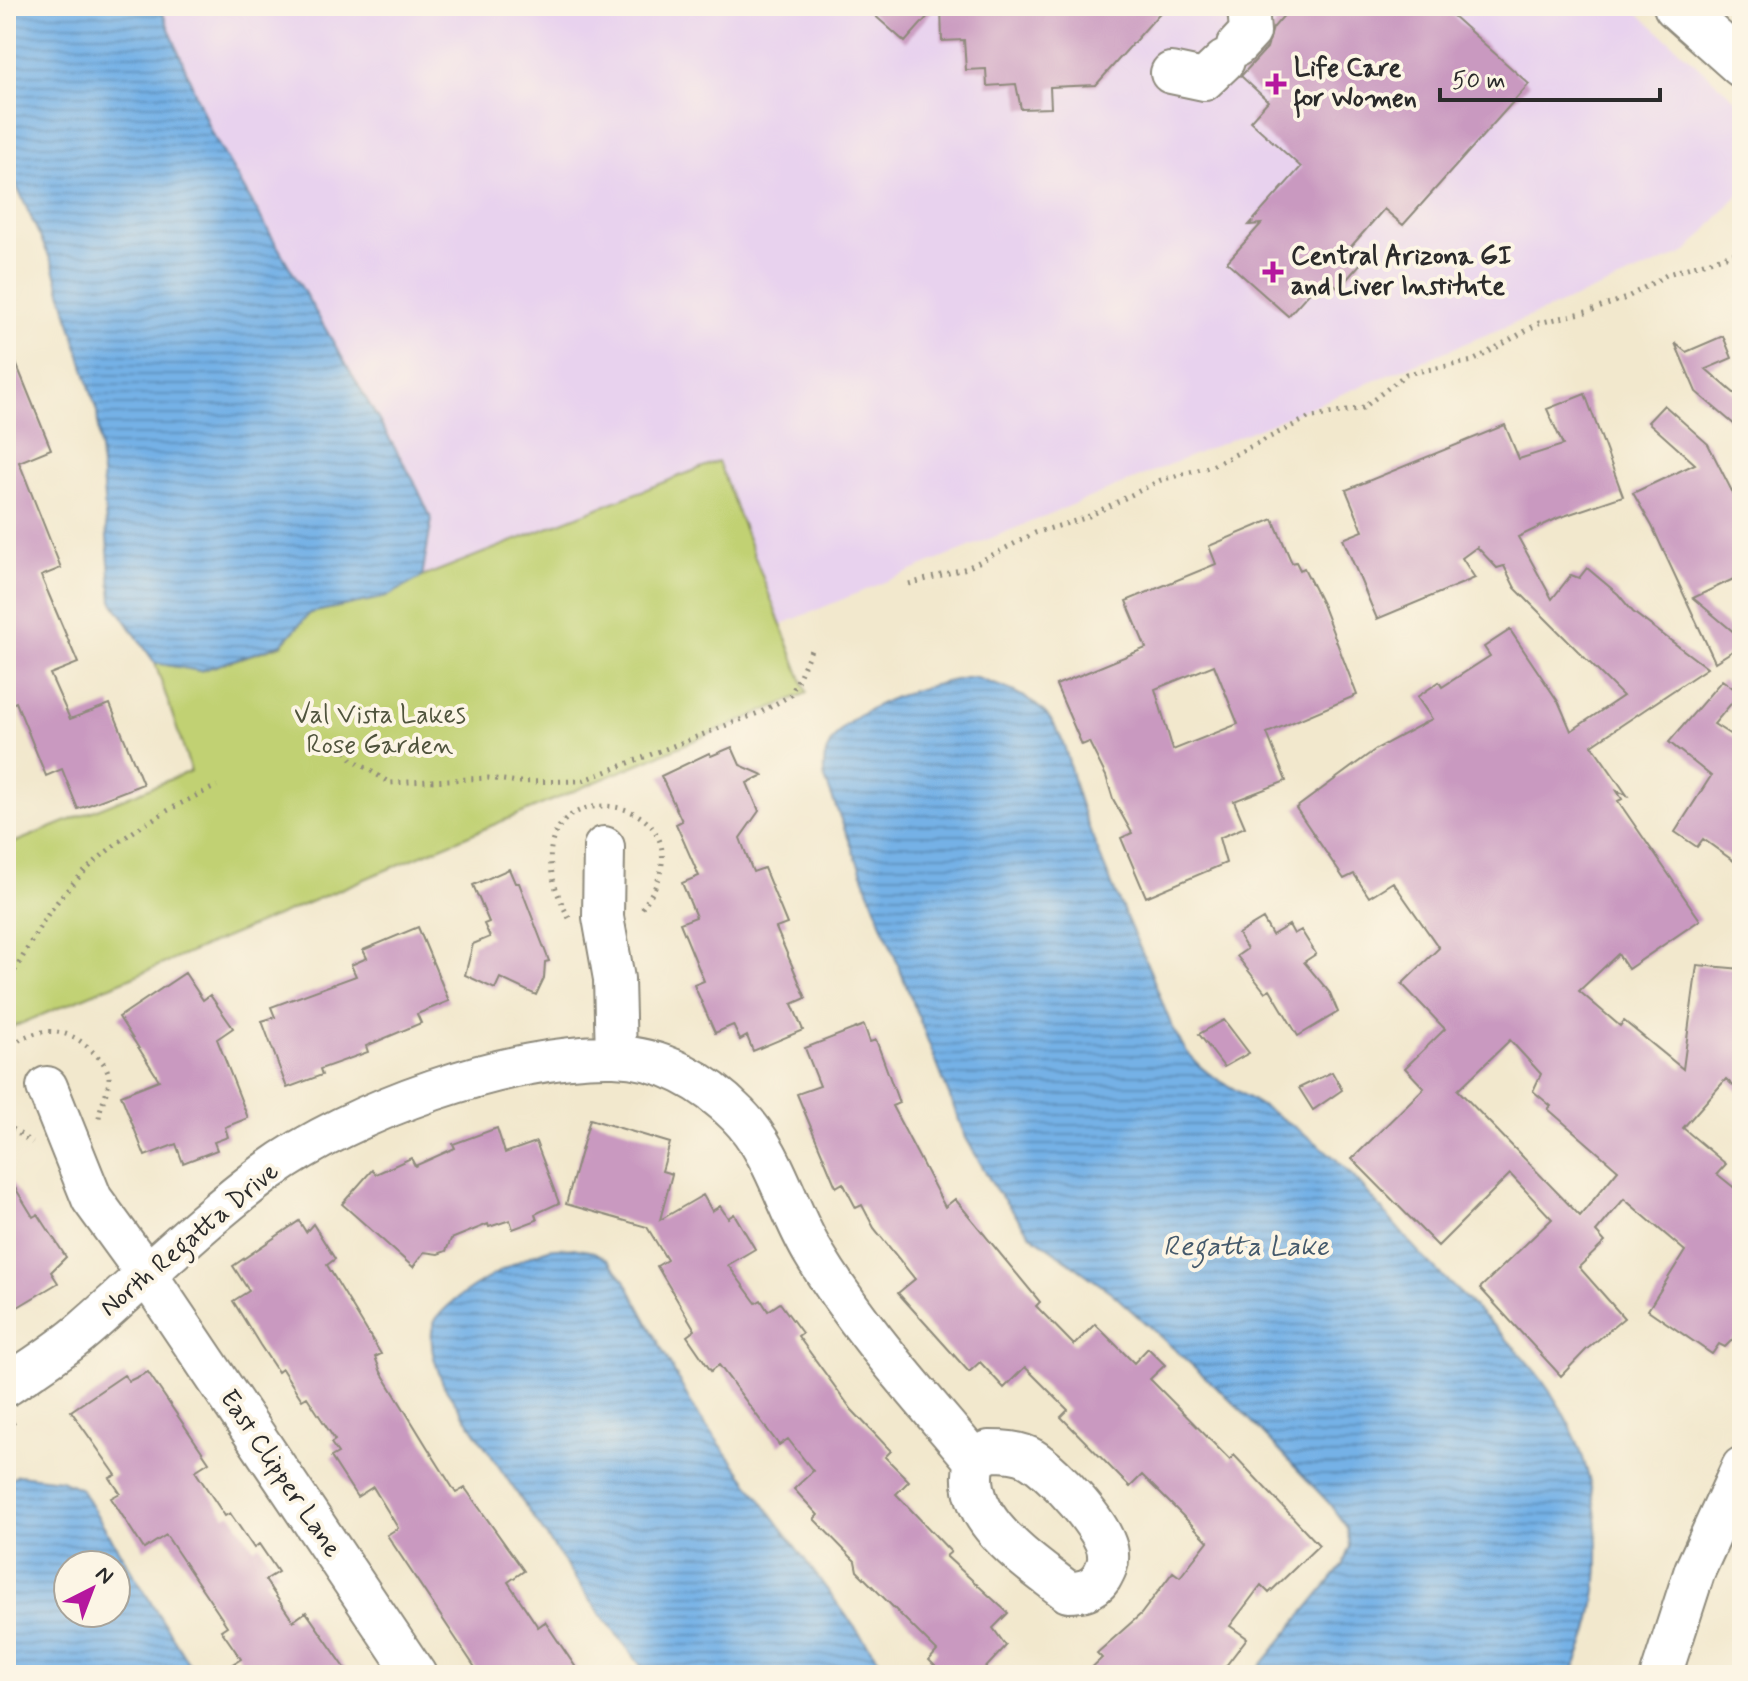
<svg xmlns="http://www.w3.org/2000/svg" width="1748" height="1681" font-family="Mynerve,sans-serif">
<defs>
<pattern id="water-rules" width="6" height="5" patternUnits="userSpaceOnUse" patternTransform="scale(2)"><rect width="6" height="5" fill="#74b1e6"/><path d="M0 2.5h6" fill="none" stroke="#5f90bb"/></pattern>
</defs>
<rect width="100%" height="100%" fill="#fcf5e5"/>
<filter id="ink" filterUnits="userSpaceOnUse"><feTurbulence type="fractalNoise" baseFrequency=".0125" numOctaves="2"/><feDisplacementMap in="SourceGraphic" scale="16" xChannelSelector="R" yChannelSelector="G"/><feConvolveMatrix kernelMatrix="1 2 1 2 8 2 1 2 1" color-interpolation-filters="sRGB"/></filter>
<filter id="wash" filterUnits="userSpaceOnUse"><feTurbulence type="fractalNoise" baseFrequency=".006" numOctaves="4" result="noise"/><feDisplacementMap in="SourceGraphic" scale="32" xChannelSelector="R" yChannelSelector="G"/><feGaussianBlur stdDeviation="1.8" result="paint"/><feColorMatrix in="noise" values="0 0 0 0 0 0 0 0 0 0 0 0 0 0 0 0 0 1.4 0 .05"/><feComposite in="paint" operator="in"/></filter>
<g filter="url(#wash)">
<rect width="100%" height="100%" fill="#f2e8cd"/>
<path fill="#e8d2ee" d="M159,6h1471l112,99v86l-55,61 -907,373 -63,-164 -295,116 10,-57 -18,-39 -203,-349z"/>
<path fill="#c1d173" stroke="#767e4f" stroke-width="2" d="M718,461l89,232 -801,337v-184l185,-75 -36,-108 45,8 82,-26 28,-32 76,-16 36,-20z"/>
<path fill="url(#water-rules)" stroke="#506e88" stroke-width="2" fill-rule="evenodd" d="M6,6h154l51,126 203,349 18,39 -10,57 -36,20 -76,16 -28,31 -82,27 -45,-8 -43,-62 -15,-189 -44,-147 -47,-102z
M973,677c27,9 52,16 72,36 23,24 24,58 34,87 20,59 47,116 72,173 11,28 21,62 41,85 13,16 33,25 50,36 33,20 70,42 98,69 31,30 57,67 87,98 45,46 102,92 134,148 45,78 50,186 10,266h-318l89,-109 8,-20 -3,-18 -19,-26 -93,-98 -123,-111 -81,-58 -37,-48 -28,-49 -141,-359c-14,-65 99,-95 148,-102z
M573,1248l21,4 15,9 16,19 69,129 196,266h-242l-61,-79 -143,-210c-7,-18 -16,-39 -11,-60 6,-25 90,-70 116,-77 7,-2 17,-1 24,-1z
M18,1475l43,5 20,9 115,186h-190v-193zM68,1565h48v48h-48z"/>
<g id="blocks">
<path fill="#c999c0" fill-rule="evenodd" d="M864,6h73l-32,36z
M941,6h225l-70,79 -46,2 1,21 -30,1 -5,-25 -29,2 -1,-17 -20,1 -2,-30 -22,1z
M1292,6h150l87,78 -126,141 -19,-16 -36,41 14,12 -23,26 -15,-12 -36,40 -61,-54 34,-38 -12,1 52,-58 -51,-46 18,-20 -27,-25 26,-28 6,-20z
M1723,336l9,22 -26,11 36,31v31l-46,-39 -21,-49 11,9z
M7,341l44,108 -32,13 42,106 -20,8 37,87 -28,11 20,45 40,-15 33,80 -65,25 -16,-40 -16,7 -30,-74 -10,4z
M1585,394l38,102 -65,22 -40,19 34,62 19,-24 8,3 8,-10 31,26 15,18 74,56 -115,77 35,50 -10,-4 5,8 -4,2 82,119 -72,49 -10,-15 -39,37 41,35 4,-5 59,48 14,-104 45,4v125l-16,-15 -43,49 43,36 -9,10 25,20v136l-17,17 -6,-3 -7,10 -64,-44 37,-59 -61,-52 -28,33 9,10 -26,25 45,51 -38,32 -25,26 -81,-88 72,-69 -42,-45 -72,72 -86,-87 72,-71 -19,-20 40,-39 -43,-45 37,-36 -46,-66 -24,15 -15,-23 -10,5 -48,-71 80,-59 56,-30 -15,-22 22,-15 3,5 48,-31 -6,-9 26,-17 49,73 12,28 52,-35 -108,-108 -11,-22 -7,2 -20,-21 -15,11 13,20 -98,41 -34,-80 20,-8 -17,-41 159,-65 14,34 44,-14 -16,-36zM1510,1040l31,34 -8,17 18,15 -3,3 70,61 -38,46 -122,-126z
M1664,405l44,39 34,67v64l-49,23 49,41v6l-27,17 -63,-136 -19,-33 62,-29 -47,-42z
M1273,519l19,44 4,-1 4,8 4,-2 18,36 35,91 -90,38 19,48 -52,20 11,26 -26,11 7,25 -80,34 -25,-59 11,-5 -19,-34 -7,-23 -17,-34 -7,3 -26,-60 90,-37 -20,-47 90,-37 -7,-18zM1214,665l24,59 -65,26 -18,-61z
M1722,680l18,13 -26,31 28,18v125l-39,-28 -6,8 -22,-15 36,-56 -42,-34z
M732,747l8,18 23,10 -16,8 12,28 -19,27 13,34 11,-4 23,56 -11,4 30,70 -14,6 11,26 -50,21 -6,-15 -7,4 -7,-15 -18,8 -21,-48 10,-4 -24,-58 16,-6 -14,-34 17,-7 -23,-52 6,-3 -21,-45 48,-23 2,3z
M509,869l6,14h4l30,78 -4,1 -1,16 -8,17 -36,-17 -5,11 -30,-14 8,-31 17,-7 -6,-13 5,-2 -16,-37z
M1263,919l9,16 17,-10 5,9 7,-4 15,24 -12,8 26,31 8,19 -40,24 -28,-47 -5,3 -28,-36 10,-7 -9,-15z
M418,927l31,74 -32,13 4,9 -55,23 2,6 -48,17 2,6 -35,13 -25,-67 13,-4 -4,-10 85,-31 -5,-11 16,-7 -4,-8z
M185,973l18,27 7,-5 23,33 -16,11 31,79 -23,9 3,10 -14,5 3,8 -34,13 -7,-19 -31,12 -24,-61 38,-15 -40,-63z
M1224,1020l25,33 -25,14 -25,-33z
M864,1025l6,17 6,-2 23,63 -7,3 53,101 10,-8 85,103 -4,4 38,39 21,-21 39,39 14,-15 17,17 -15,14 80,81 4,-5 85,90 -50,48 -8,-8 -31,41 17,12 -28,37h-135l18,-17 -5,-5 44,-39 32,-42 7,5 28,-36 -66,-66 -12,12 -69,-70 7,-7 -43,-43 -21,21 -24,-26 -11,10 -71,-79 17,-14 -41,-51 -12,-23 -6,3 -13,-25 -7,4 -39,-93 23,-8 -15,-38z
M1332,1072l10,18 -29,20 -14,-22z
M590,1119l80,24 -8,28 10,3 -12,46 43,-25 9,16 8,-5 8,12 6,-4 21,35 -27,16 28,38 5,-3 7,11 12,-8 22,30 -4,3 54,74 39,41 -6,6 24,24 -13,13 55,58 -5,4 62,57 -15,15 13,18 -27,29h-35l-15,-15 8,-9 -80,-80 -2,-10 -41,-42 4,-4 -24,-26 19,-18 -25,-32 -9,6 -60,-80 -8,6 -24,-35 8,-6 -38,-64 10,-6 -20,-33 -81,-23z
M497,1128l8,25 31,-11 23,61 -24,11 2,6 -24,9 -3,-9 -21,7 -1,-3 -37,15 -5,12 -8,3 -14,-2 -11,15 -71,-63 30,-34 4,4 35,-16 4,8 40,-18 -2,-4z
M6,1173l27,44 5,-3 28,43 -15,15 7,11 -52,31z
M299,1221l7,11 7,-8 22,35 -8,6 54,89 -6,3 6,15 48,78 27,43 9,-5 59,83 -16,11 30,45 7,-5 36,53h-101l-93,-140 11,-7 -25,-41 -16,10 -26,-40 7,-4 -7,-10 4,-3 -28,-43 -5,3 -20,-31 -4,3 -18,-27 -27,-44 16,-10 -16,-25z
M148,1372l61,90 -14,9 30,45 5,-3 24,35 5,-4 19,28 -13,8 28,41 13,-9 44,63h-133l24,-16 -20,-29 6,-4 -61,-91 -22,14 -33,-51 9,-5 -10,-15 6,-3 -45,-64 53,-36 5,6z"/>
</g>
</g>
<g filter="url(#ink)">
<use href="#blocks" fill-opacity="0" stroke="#8e8a7c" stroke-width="2"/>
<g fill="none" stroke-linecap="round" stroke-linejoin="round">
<g stroke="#8e8a7c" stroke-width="44">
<path id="minor" d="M1237,46l13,-14 -2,-26
M1171,73l33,7 20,-19
M604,847l-1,70 11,62 2,77
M47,1087l45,112 53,73 271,403
M6,1386c26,-18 54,-35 78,-56 61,-53 118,-110 183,-158 83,-61 245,-119 347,-116 48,1 92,26 124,59 37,37 49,95 76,139 45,75 105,140 161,207
M989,1451c14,0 30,0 43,8 21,13 76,70 76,96 1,9 -3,16 -7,23 -8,12 -20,14 -33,14 -40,-32 -108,-74 -93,-131z
M1661,1675l34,-105 47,-103"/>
</g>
<g stroke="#8e8a7c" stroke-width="48">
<path id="major" d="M1676,6l66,59"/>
</g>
<path stroke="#8e8a7c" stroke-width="5" stroke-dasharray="2 6" stroke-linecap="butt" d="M909,584l58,-16 68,-35 50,-15 76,-38 51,-14 96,-48 55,-10 43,-34 67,-13 66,-38 51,-12 36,-13 42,-24 74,-23
M336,739l16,20 38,24 98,-5 31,4 63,-1 179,-69 30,-17 20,-45
M569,918c-88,-163 170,-133 70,-6
M6,984c16,-23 28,-51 45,-74 45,-60 100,-94 166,-124
M6,1050c27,-25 62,-25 87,2 7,6 16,16 16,26 0,14 -10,27 -10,42
M6,1124l26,19
M6,1427l11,-7"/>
<use href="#minor" stroke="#fff" stroke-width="40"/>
<use href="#major" stroke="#fff" stroke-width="44"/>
</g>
</g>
<g fill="#b5179e" stroke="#fcf5e5" stroke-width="3">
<path d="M1272 72h8v8h8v8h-8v8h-8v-8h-8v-8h8z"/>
<path d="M1269 260h8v8h8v8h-8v8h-8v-8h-8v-8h8z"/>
</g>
<g text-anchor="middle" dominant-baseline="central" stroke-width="8" stroke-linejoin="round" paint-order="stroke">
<g font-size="26" font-weight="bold" fill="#2b2b2b" stroke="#fcf5e5" text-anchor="start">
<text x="1294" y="69">Life Care<tspan x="1294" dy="30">for Women</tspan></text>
<text x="1291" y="257">Central Arizona GI<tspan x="1291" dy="30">and Liver Institute</tspan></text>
</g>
<g font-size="26" fill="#50543d" stroke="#fcf5e5">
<text x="380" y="716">Val Vista Lakes<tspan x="380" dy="30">Rose Garden</tspan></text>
</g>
<g font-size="26" fill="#2b2b2b" stroke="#fcf5e5">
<text transform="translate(190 1240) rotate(-40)">North Regatta Drive</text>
<text transform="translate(280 1474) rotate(56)">East Clipper Lane</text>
</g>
<g font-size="28" font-style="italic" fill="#455a6c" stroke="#fcf5e5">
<text x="1246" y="1247">Regatta Lake</text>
</g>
</g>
<rect width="1748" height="1681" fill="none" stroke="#fcf5e5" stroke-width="32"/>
<g transform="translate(92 1589) rotate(42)"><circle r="38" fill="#fcf5e5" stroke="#a8a49b" stroke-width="2"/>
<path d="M0-6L14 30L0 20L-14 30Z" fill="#b5179e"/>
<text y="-12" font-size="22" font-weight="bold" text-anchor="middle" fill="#2b2b2b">N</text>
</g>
<path d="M1440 88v12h220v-12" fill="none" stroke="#2b2b2b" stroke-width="4"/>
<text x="1452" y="88" font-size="24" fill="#2b2b2b" stroke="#fcf5e5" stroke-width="6" paint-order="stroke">50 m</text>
</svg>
